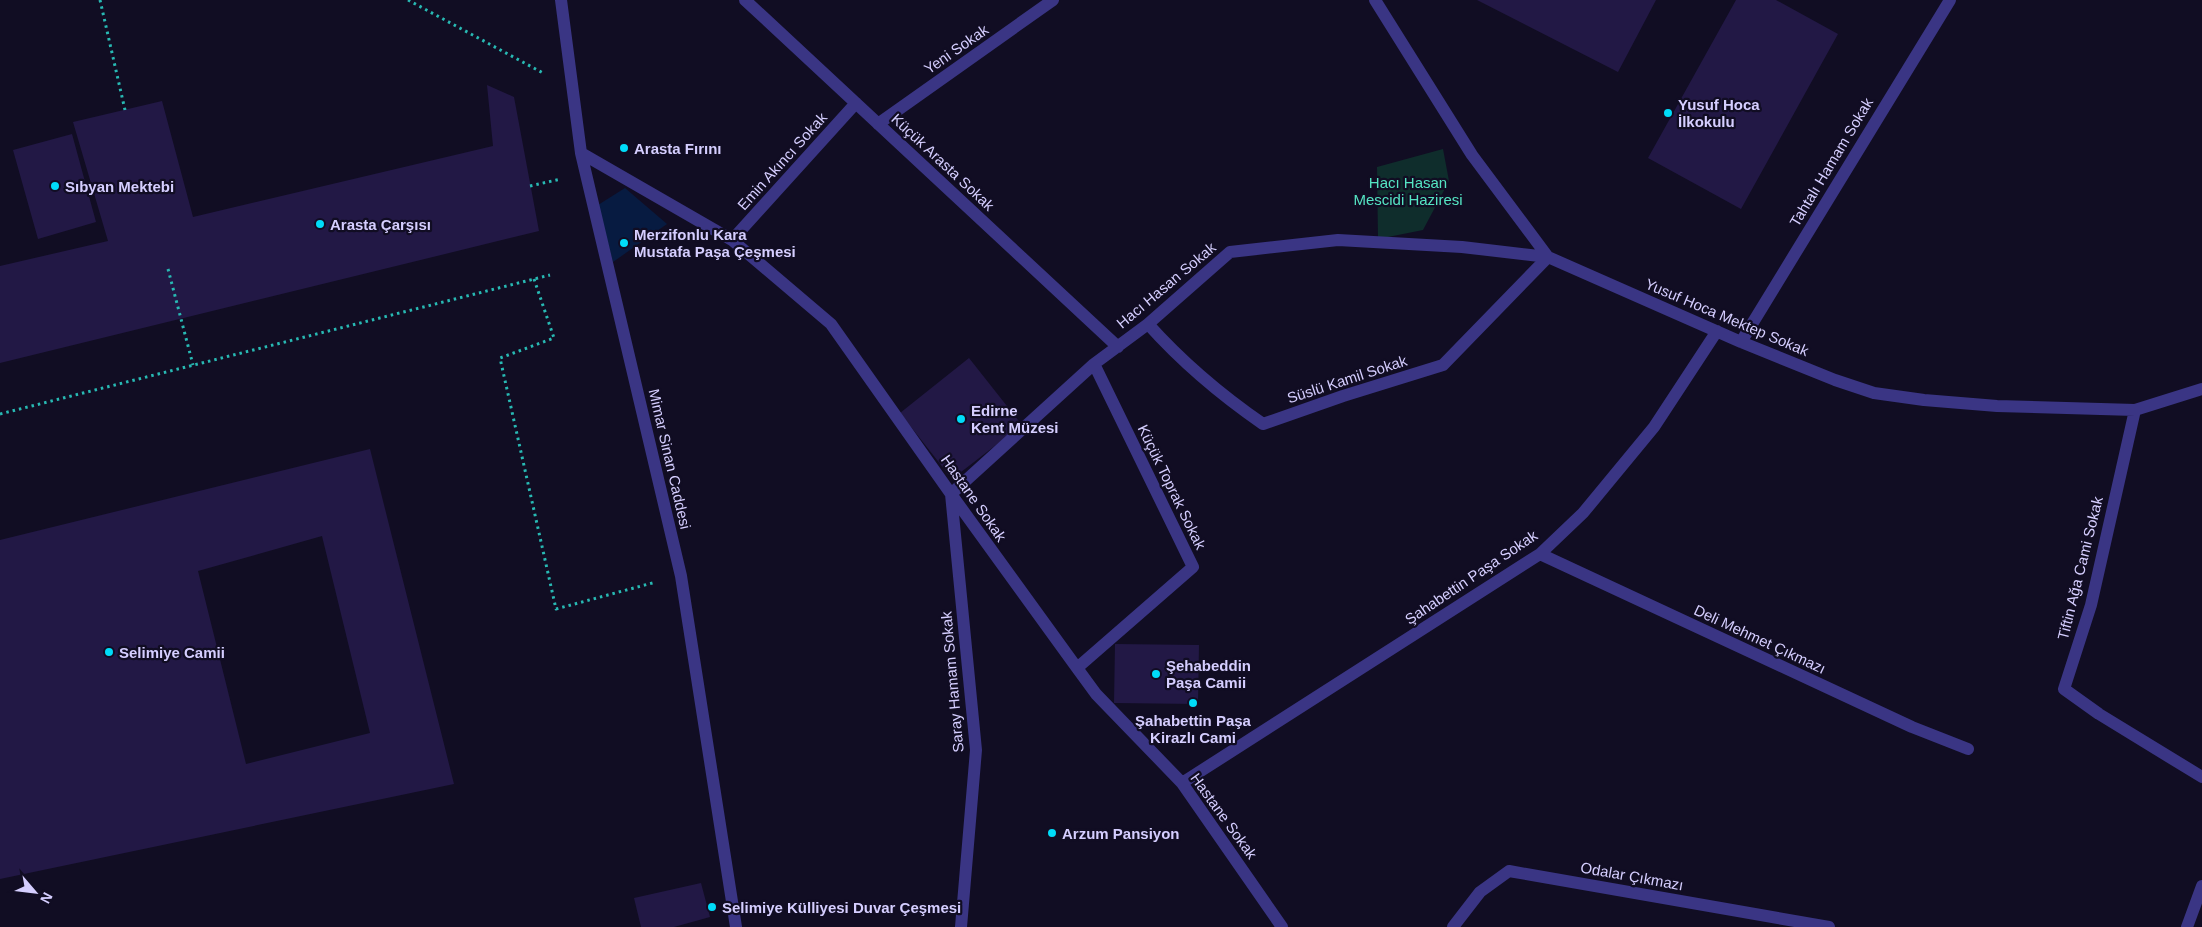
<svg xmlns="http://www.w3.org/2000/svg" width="2202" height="927" font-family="Helvetica,sans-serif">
<rect width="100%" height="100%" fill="#110d23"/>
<path fill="#0f2d2c" d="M1443,149l6,32 -26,49 -45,9 -1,-72z"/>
<path fill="#071b41" d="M625,188l42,36 -54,38 -15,-57z"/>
<path fill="#221845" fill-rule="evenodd" d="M1477,0h179l-38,72z
M1736,0h40l62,34 -97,175 -93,-51z
M487,85l27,12 25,134 -539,132v-97l108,-25 -35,-119 89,-21 31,116 300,-71z
M72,134l24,88 -58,17 -25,-89z
M969,358l53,67 -70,54 -52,-66z
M370,449l84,335 -454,95v-339zM322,536l48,197 -124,31 -48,-193z
M1115,644l84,1 -1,59 -84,-1z
M701,883l9,34 -36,10h-33l-7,-29z"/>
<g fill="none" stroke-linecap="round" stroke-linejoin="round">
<path stroke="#28b9b3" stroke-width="3" stroke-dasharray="2.5 4" stroke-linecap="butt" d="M100,0l25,110
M408,0l135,73
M530,186l31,-7
M168,269l25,96
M534,279l20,59 -54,20 56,251 100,-27
M0,414l550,-139"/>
<path stroke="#3a3584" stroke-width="12" d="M561,0l20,153 100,423 55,351
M745,0l373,347
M1375,0l97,155 76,102 193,85 94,38 39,13 50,7 73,6 138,4 67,-21
M878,124l175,-124
M581,153l151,87 99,84 120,170 126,174 19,26 86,89 100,144
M732,240l124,-137
M1148,324c34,38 73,71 115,100l80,-28 100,-31 105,-108
M1741,342l209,-342
M2135,410l-44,195 -27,84 35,25 103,63
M951,494l143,-130 54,-40 82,-72 108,-12 124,7 86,10
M951,494l25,256 -15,177
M1540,554l372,173 56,22
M1077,668l116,-101 -99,-203
M1182,783l358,-229 43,-41 71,-86 63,-96
M1453,927l27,-35 29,-21 320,56
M2187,927l15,-41"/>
</g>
<g fill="#00dcf9" stroke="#110d23" stroke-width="2">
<circle cx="1668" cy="113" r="5"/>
<circle cx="624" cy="148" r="5"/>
<circle cx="55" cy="186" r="5"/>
<circle cx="320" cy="224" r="5"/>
<circle cx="624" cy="243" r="5"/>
<circle cx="961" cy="419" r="5"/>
<circle cx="109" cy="652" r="5"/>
<circle cx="1156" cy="674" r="5"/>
<circle cx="1193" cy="703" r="5"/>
<circle cx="1052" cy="833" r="5"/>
<circle cx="712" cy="907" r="5"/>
</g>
<g text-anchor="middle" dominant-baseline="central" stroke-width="4.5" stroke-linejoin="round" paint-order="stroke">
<g font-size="15" fill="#d5ceff" stroke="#110d23">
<text transform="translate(956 49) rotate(-35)">Yeni Sokak</text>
<text transform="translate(782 161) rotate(-48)">Emin Akıncı Sokak</text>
<text transform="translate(943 162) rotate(43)">Küçük Arasta Sokak</text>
<text transform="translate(1831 162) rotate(-59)">Tahtalı Hamam Sokak</text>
<text transform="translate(1166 285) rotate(-40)">Hacı Hasan Sokak</text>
<text transform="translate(1727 317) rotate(23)">Yusuf Hoca Mektep Sokak</text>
<text transform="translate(1347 379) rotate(-18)">Süslü Kamil Sokak</text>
<text transform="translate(670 459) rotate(77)">Mimar Sinan Caddesi</text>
<text transform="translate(1172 487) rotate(64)">Küçük Toprak Sokak</text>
<text transform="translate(974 498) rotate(55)">Hastane Sokak</text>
<text transform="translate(2080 568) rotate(-76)">Tiftin Ağa Cami Sokak</text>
<text transform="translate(1471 577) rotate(-34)">Şahabettin Paşa Sokak</text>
<text transform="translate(1760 639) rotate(25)">Deli Mehmet Çıkmazı</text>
<text transform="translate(952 682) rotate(-95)">Saray Hamam Sokak</text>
<text transform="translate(1224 816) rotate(54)">Hastane Sokak</text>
<text transform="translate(1632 876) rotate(10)">Odalar Çıkmazı</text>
</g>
<g font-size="15" font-weight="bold" fill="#d5ceff" stroke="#110d23" text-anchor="start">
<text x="1678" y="104">Yusuf Hoca<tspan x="1678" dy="17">İlkokulu</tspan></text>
<text x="634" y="148">Arasta Fırını</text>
<text x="65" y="186">Sıbyan Mektebi</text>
<text x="330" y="224">Arasta Çarşısı</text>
<text x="634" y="234">Merzifonlu Kara<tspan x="634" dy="17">Mustafa Paşa Çeşmesi</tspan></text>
<text x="971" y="410">Edirne<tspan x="971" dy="17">Kent Müzesi</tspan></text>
<text x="119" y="652">Selimiye Camii</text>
<text x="1166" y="665">Şehabeddin<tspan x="1166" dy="17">Paşa Camii</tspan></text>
<text x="1193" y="720" text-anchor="middle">Şahabettin Paşa<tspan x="1193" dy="17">Kirazlı Cami</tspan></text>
<text x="1062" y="833">Arzum Pansiyon</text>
<text x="722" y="907">Selimiye Külliyesi Duvar Çeşmesi</text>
</g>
<g font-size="15" fill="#55e4c3" stroke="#110d23">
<text x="1408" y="182">Hacı Hasan<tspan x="1408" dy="17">Mescidi Haziresi</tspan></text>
</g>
</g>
<g transform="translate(35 892) rotate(118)" stroke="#110d23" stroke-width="4" paint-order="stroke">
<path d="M0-4L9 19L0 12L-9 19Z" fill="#d5ceff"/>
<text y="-8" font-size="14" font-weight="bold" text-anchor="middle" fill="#d5ceff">N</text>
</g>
</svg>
